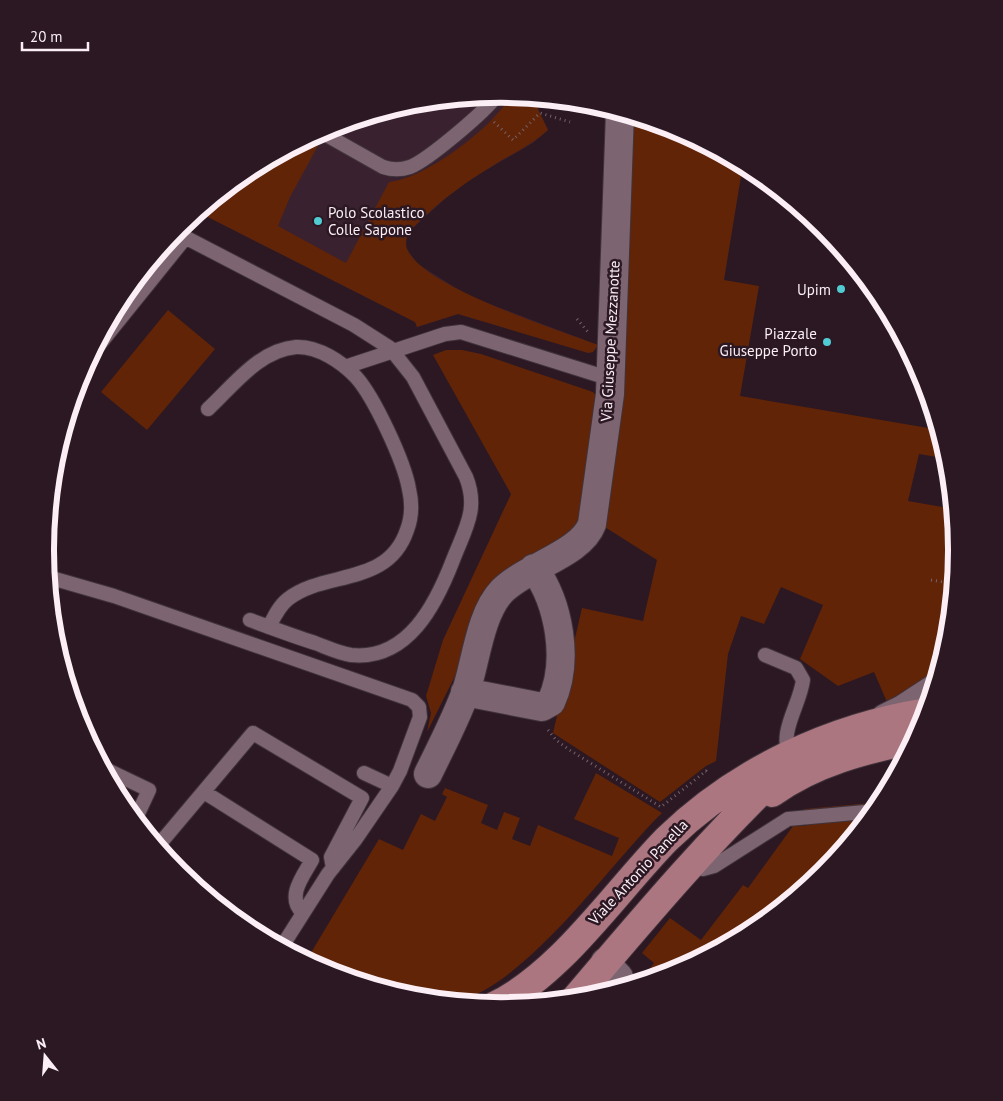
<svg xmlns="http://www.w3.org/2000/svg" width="1003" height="1101" font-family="'PT Sans',sans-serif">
<rect width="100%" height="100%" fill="#2b1823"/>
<path fill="#39212f" d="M502,94l61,6 -1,8 -25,-1 11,23 -15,13 -62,36 -25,19 -34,31 -5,8 -1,11 12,16 51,32 129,49 -3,5 -5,3 -132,-39 -41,13 -2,-5 -217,-110 50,-41 79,-42 86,-26z"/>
<path fill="#612407" d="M511,95l52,5 -1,8 -25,-1 11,23c-16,15 -35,23 -54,35 -25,15 -49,32 -70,52 -7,7 -20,17 -18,28 6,39 156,86 192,100l-5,7 -5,1 -130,-39 -41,13 -2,-5 -217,-110 50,-41 60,-32 11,5 -29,53 -12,29 68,37 43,-81c36,-3 105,-55 122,-87z
M629,114l47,15 67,35 -19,116 35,6 -19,110 200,34 9,29 -30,-5 -11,47 46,8 4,41 -9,90 -8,28 -29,22 -25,12 -13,-30 -36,14 -38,-27 23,-54 -42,-18 -17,37 -23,-8 -13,38 -12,107 -10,5 -46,36 -107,-69 29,-125 61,13 14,-61 -57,-36z
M168,310l47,39 -68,81 -46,-38z
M446,350h16l19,4 112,38 9,11 -24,128 -45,27 -74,110 -32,64 4,-19 -5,-17 17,-56 68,-146 -78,-139z
M596,773l66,40c-51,49 -141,181 -212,189 -35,4 -113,-24 -144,-41l73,-122 24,11 18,-36 14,7 12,-24 -5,-3 3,-6 43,17 -7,18 16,7 7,-18 16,6 -8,21 18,7 8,-21 74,31 7,-18 -45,-19z
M882,802l-58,71 -69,57 -79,42 -37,11 15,-20 -12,-10 28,-35 31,22 42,-55 5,3 45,-62h13l-2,-17z"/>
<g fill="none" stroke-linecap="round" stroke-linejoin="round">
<g stroke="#41333b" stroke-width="16">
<path id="service" d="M321,132l62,35c9,3 18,3 27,0 18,-7 76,-56 87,-72
M175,232l179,93 36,23 23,29 53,100c13,32 -1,52 -13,83 -17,44 -45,101 -102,95 -13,-2 -25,-8 -36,-12 -22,-7 -43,-15 -65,-23
M90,356l96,-119
M345,367l100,-33 16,-2 150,47
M208,409c25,-23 51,-59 88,-62 22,-1 46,15 60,30 18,20 48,84 53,112 3,13 3,28 -2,41 -19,57 -82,40 -119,69 -9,7 -14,18 -19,28
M48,577l66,19 298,104 7,7 1,10 -20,54 -8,15 -37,54 -27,34 -47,74
M765,655l31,13 7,12c-3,25 -25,52 -13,77
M103,768l46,22 -14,30
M364,773l28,13
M204,792l108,68c-8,15 -26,36 -10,52
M157,847l96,-114 109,65 -31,59 2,11
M690,866l13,3 11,-3 74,-47 88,-8"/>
</g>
<g stroke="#41333b" stroke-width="30">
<path id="minor" d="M465,692l77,15 9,-5c19,-41 8,-99 -17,-134
M885,718l18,-9 32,-21
M428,774c13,-27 28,-55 38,-83 10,-30 14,-77 36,-100 25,-25 79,-37 90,-67l18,-130 10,-282
M605,962l14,15 2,12"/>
</g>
<g stroke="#41333b" stroke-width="30">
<path id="primary" d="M772,793c43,-31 93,-43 144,-54
M574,1000c68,-80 136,-161 213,-234
M494,1006c67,-32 121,-114 173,-167 70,-68 164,-112 260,-127"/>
</g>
<path stroke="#74636d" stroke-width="3" stroke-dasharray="1 4" stroke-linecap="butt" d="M494,122l19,18 27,-27 30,9
M577,319l11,13
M931,580l24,4
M548,730l8,10 12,9 93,58 45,-36 3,3"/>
<use href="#service" stroke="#7c6571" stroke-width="14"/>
<use href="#minor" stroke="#7c6571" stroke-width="28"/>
<use href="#primary" stroke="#ab767f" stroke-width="28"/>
</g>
<g fill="#51ccd3" stroke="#2b1823" stroke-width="2">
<circle cx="318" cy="221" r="5"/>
<circle cx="841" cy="289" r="5"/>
<circle cx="827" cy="342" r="5"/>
</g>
<g text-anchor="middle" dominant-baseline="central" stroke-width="5" stroke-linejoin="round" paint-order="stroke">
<g font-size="15" fill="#fbeef5" stroke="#2b1823" text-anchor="end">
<text x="328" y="212" text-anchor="start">Polo Scolastico<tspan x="328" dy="17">Colle Sapone</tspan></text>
<text x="831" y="289">Upim</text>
<text x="817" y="333">Piazzale<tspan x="817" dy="17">Giuseppe Porto</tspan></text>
</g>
<g font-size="15" fill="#fbeef5" stroke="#2b1823">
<text transform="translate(610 341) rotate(-87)">Via Giuseppe Mezzanotte</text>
<text transform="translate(638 872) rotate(-47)">Viale Antonio Panella</text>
</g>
</g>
<path d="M0 0H1003V1101H0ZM54 550a447 447 0 1 1 894 0a447 447 0 1 1-894 0Z" fill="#2b1823" fill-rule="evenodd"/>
<path fill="none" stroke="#fbeef5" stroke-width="6" d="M54 550a447 447 0 1 1 894 0a447 447 0 1 1-894 0Z"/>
<g transform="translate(45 1056) rotate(343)" stroke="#2b1823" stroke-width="4" paint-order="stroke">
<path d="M0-4L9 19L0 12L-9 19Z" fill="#fbeef5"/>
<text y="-8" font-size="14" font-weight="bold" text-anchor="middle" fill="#fbeef5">N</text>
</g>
<path d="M22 42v8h66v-8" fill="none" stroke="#fbeef5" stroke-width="2.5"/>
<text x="30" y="42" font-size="15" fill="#fbeef5" stroke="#2b1823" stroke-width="4" paint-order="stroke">20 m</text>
</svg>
